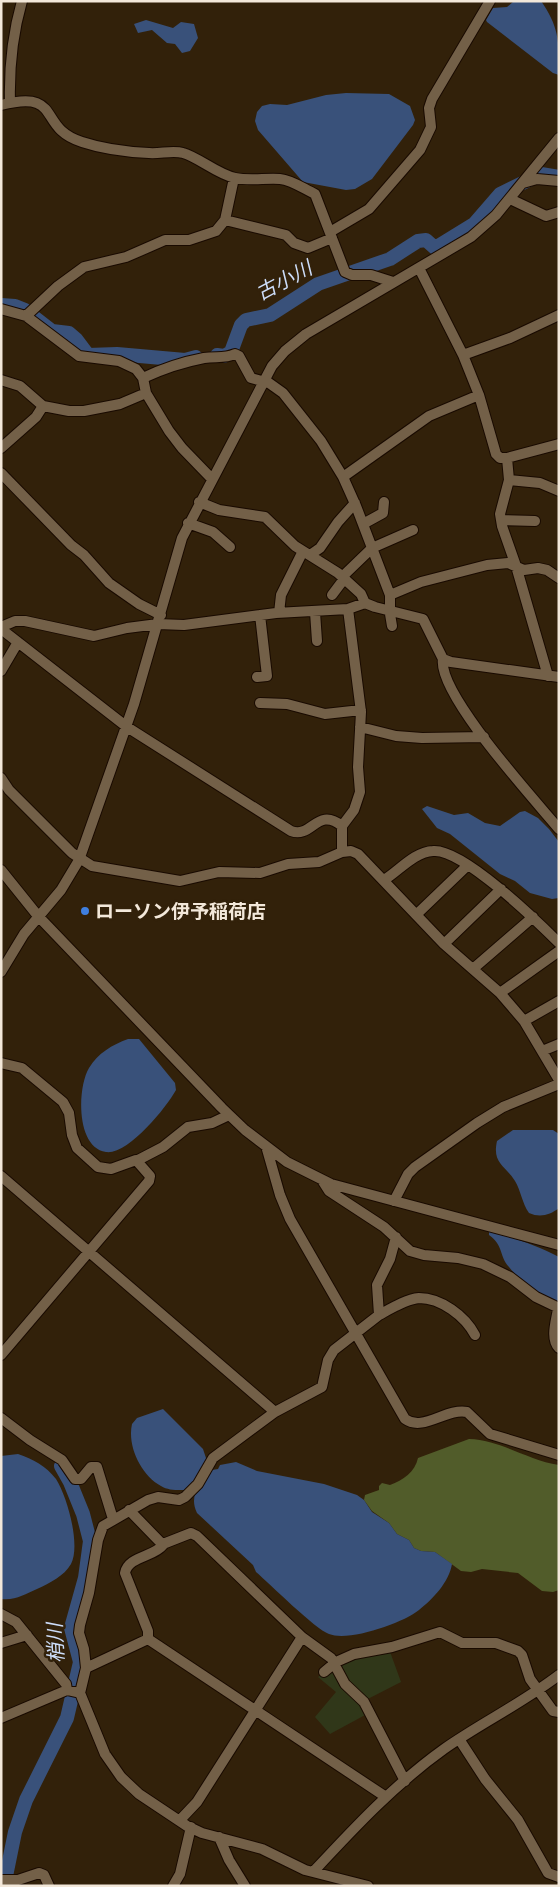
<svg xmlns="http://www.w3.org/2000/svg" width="560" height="1887" font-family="Jost,'Noto Sans JP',sans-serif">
<rect width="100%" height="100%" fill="#32210a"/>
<path fill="#303719" d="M389,1649l12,33 -41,21 7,11 -37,20 -15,-17 21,-25 -18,-15 20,-14z"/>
<path fill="#515c2a" d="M469,1439c32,1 58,21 90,26v125l-6,2 -11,-1 -24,-18 -36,-4 -11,3 -10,-1 -26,-19 -14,-1 -7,-3 -5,-8 -12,-6 -8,-11 -17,-12 -8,-11 1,-5 14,-5v-4l3,-3 8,2c13,-5 25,-13 28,-27z"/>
<path fill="#39517a" d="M514,1h27c19,27 18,43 18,74l-6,-2 -66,-51 -1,-2 7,-12 14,-1z
M146,20l27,8 8,-6 13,2 4,14 -8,13 -8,2 -7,-9 -8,-1 -15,-13 -14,3 -4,-9z
M346,93l43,1 21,12 5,14 -2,5 -41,54 -17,10 -9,1 -43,-8 -45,-52 -3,-9 2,-9 5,-6 8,-2 17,1 39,-10z
M427,806l27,9 14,-2 17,10 15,3 20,-14 5,-1 13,7 11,11 10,13v56l-7,1 -22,-6 -15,-12 -15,-7 -50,-40 -13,-6 -15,-19z
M128,1039h11l36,44 1,7c-10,18 -48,65 -70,62 -30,-4 -29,-64 -17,-84 9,-15 23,-23 39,-29z
M513,1130h40l6,4v74c-9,7 -19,10 -30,5 -7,-10 -8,-22 -14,-32 -10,-16 -23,-17 -18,-40z
M489,1231c26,7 47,14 70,26v46c-18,-9 -38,-20 -50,-36 -10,-11 -5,-21 -20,-32z
M163,1409l40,40 4,12 -19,29c-9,0 -19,1 -27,-4 -20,-11 -34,-40 -29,-62l5,-6z
M18,1454c15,5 28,12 38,25 11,17 25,66 15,85 -7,12 -21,19 -34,25 -12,5 -22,12 -36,10v-143z
M236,1462l21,9 67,13 33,11 7,5 8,12 17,11 8,11 12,6 5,8 7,3 14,1 17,12c-3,18 -19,35 -33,46 -16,13 -70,32 -90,24 -14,-5 -59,-50 -73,-62l-3,-7 -56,-52c-9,-19 4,-29 15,-43l6,-1 2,-4z"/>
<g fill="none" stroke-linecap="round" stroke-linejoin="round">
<path stroke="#39517a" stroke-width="14" d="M1,305l14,1 10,4 27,21 17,2 7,6 12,16 29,-1 68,6 11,-3
M217,355l7,1 7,-4 10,-27 5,-5 24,-5 48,-31 72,-25 28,-18 8,-1 9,8 39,-24 26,-30 41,-20 18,3
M4,1886l11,-54 11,-32 41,-82 13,-56 -9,-34 14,-50 5,-37 -7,-27 -13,-32 -9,-16"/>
<g stroke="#190a00" stroke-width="12">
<path id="minor" d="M10,103c-1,-36 2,-67 12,-102
M1,105c63,-16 35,23 81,37 21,7 45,10 67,11 11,1 24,-3 34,0 15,4 34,21 52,25 15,3 30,0 45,1 12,1 24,10 35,15l30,78 7,3h19l22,7
M523,183l14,-4 22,2
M510,199l36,17 13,-4
M225,220l61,15 8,8 14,5 24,-10
M330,232l39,-23 51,-59 11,-23 -2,-19 3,-9 58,-98
M419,268l44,87 16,40 17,59 4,4h7l52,-14
M1,309l25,7 53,40 40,5 17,8 7,9 3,15 23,38 13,17 30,31
M26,316l32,-30 26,-19 42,-10 39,-17h24l27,-9 9,-11 9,-42
M463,355l47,-17 49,-23
M143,378c19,-9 40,-16 61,-20 12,-2 20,1 31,-4l4,2 12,22 18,5 14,10 38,48 22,36
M1,380l19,6 23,20 26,5h15l36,-7 26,-11
M1,448l35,-31 7,-11
M507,458l2,22 -9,34 2,12 14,40 32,110
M1,473l70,72 13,10 25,28 30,21 22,11
M509,480l31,3 19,8
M199,502l20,8 46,7 30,29 43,27 23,21 4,9 10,4 48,12 20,40 8,3 108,15
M501,520l34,1
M188,523l25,9 17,15
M363,524l20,-11 1,-11
M310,555l10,-7 18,-26 17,-19
M342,577l30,-29 41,-18
M332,595l12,-16
M390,595l31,-13 66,-17 21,-2 16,7 14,-2 9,2 12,8
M315,612l2,29
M279,613l2,-18 22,-44
M392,626l-2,-12v-19l-34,-89 -13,-29 86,-61 50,-21
M1,627l14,-6h10l69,15 33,-8 31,-4 26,1 92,-12 72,-4 17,-6
M1,629l126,98 164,104c21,8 26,-25 51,-5
M443,659c-6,34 91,140 116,170
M1,671l17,-29
M257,677l10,-1 -7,-61
M260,703l27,1 38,10 36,-4
M360,727l36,9 26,2 62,-1
M1,778l8,12 63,63 20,13 88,15 39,-9 41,1 28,-9 31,-2 23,-10 9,-1 7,3 86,90 56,49 24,28 35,59
M342,852v-26l12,-16 6,-18 -2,-25 3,-55 -13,-103
M1,870l37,46 184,192 23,22 42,32 44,22 228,61
M384,880c15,-9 30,-28 49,-29 29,-3 105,71 126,92
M417,914l51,-49
M444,944l57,-55
M474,968l59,-51
M1,972l23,-38 37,-44 18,-30 55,-156 48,-166 90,-172 13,-15 21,-17 165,-97 25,-22 63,-77
M500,993l59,-42
M524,1021l35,-20
M542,1051l17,-7
M1,1063l21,5 41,34 6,11 3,22 5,13 21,19 13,2 25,-9 14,16 -1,5 -148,174
M266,1146l14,49 10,24 115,200c18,13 41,-11 62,-7l23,22 69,21
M138,1160l25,-13 25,-20 24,-4 17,-8
M1,1176l274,236
M322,1180l7,11 55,36 26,24 14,4 34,3 25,6 27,13 26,20 23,11
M394,1201l14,-27 7,-7 62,-44 26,-16 56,-23
M558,1309c-2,12 -8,30 1,39
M379,1315c11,-6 27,-16 40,-17 22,0 46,18 56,37
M1,1418l29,22 32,20 13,19h6l10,-12h6l16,52
M129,1510l34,35c-9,12 -35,11 -38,28l23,58v8
M163,1544l28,-11 6,3 105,101 29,21 14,26 19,18 41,79
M1,1614l15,8 50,62 1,6
M1,1643l26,-8
M86,1668l62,-29 238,158
M324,1672l12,-10 18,-8 38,-7 48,-15 22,11h34l22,8 4,4 8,24 23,32 6,1
M80,1693l6,-25 -2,-19 -5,-16 1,-8 9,-32 9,-53 5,-14 45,-26 10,-3 21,3 6,-3 13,-13 15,-26 62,-46 47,-25 6,-27 6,-10 45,-35 -2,-30 13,-26 6,-22
M1,1718l66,-28 13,3 25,61 16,23 18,17 48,32 15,7 60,16 43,21 63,16
M459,1739l26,40 33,41 30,53 11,4
M180,1820l17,-18 105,-165
M219,1837l10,23 16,26
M314,1871c40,-43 81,-87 130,-122 37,-26 77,-45 115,-74
M1,1880h17l21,-7 5,2 5,11
M173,1886l7,-12 11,-47"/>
</g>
<use href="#minor" stroke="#736048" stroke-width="10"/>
</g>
<circle fill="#3f7fe0" stroke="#32210a" stroke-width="2" cx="85" cy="911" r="5"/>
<g text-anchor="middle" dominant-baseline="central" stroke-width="5" stroke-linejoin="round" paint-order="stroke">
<g font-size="19" font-weight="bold" fill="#f3e8da" stroke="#32210a" text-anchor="start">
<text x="95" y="911">ローソン伊予稲荷店</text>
</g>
<g font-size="20" font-style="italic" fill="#cdddf9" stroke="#32210a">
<text transform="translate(284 281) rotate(-28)">古小川</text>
<text transform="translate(56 1643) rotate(-93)">梢川</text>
</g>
</g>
<rect width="560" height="1887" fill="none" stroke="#f3e8da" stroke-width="5"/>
</svg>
